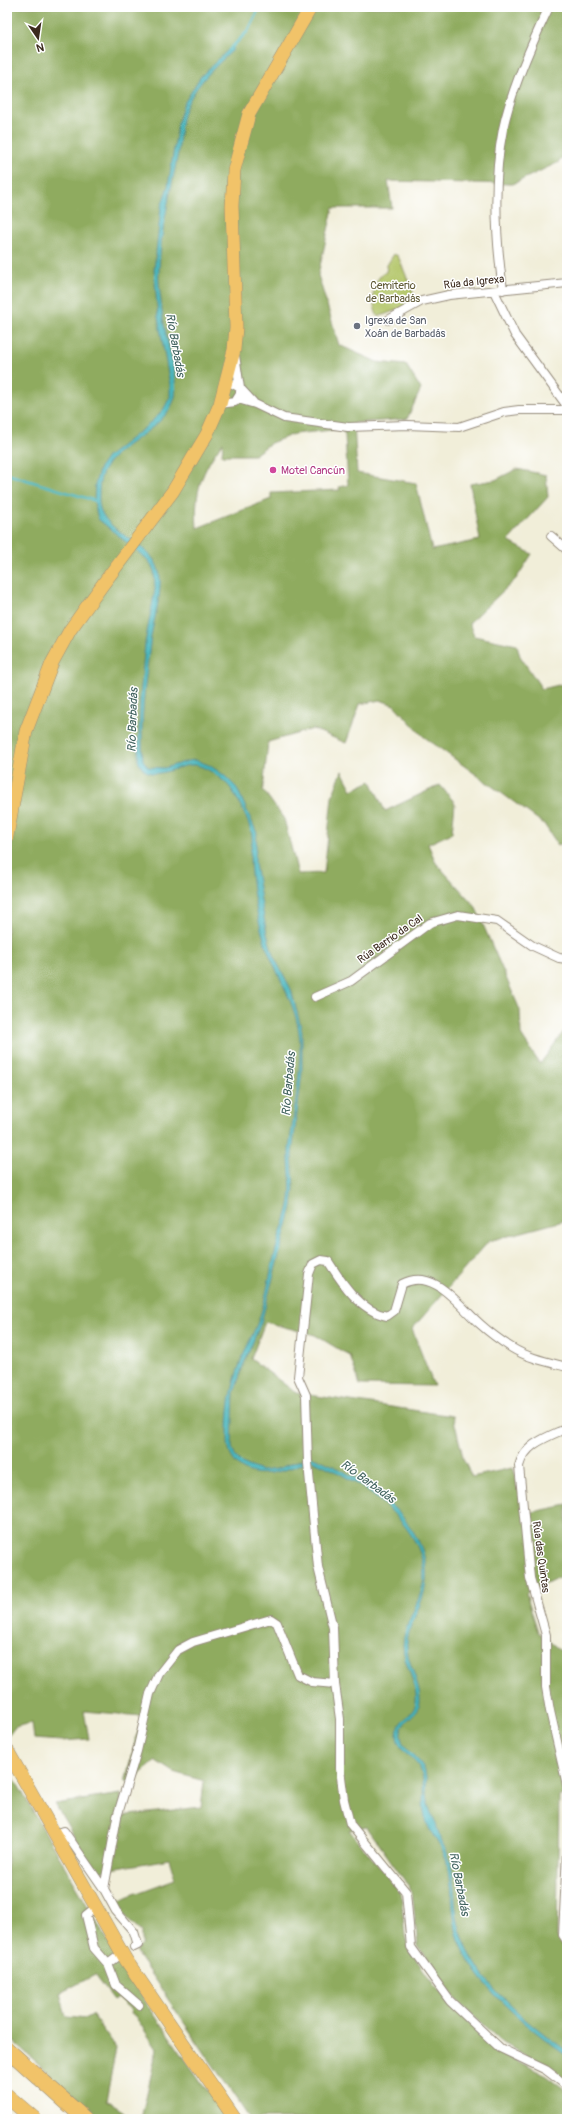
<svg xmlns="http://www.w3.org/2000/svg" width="574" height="2126" font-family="Pangolin,sans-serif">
<rect width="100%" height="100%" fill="#fff"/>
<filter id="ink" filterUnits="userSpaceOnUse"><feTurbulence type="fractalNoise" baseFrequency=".025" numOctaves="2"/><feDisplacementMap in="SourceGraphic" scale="8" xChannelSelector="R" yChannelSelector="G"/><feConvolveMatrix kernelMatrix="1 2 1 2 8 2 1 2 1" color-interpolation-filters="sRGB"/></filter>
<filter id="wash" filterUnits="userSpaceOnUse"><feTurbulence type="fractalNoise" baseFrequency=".012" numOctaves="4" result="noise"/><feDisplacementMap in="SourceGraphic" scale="16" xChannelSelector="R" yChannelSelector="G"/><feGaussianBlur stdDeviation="0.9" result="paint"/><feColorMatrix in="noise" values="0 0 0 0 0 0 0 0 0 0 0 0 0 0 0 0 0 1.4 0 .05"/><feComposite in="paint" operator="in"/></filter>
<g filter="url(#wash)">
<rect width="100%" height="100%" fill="#f1eed9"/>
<path fill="#b4c66a" stroke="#787844" d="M394,254l4,2 19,46 -39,15c-7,-13 -8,-37 8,-45l1,-7z"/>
<path fill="#8fab5e" stroke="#656a3e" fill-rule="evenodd" d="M7,7h560v145l-8,10 -46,22 -125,-3 4,27h-59l-15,67 21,70 38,17 29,3 15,24 -14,30 -53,4 3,50 59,10 16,67 48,-10 -10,-56 25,-4 22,-11 29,6 2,22 -40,44 24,13 -16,25 -47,44 5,13 43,9 3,11 22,33 25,-6v158l-9,4 -14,-21 -121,-88 -29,-31 -14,-5 -20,4 -14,39 -33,-14 -45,13 -5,48 21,29 14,55 26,-1 8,-76 10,-26 10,19 19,-9 14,30 55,-26 15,18 -3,30 -24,11 8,19 39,43 45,104 1,25 19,29 27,-37v197l-4,-3 -74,20 -77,88 22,57 -74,-1 -10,-29 -35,-21 -50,-13 -14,37 45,34 157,23 11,45 8,16 40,-9 16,45 39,-8v68l-41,20 12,39 29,24v139l-8,1 -2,141 10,17v128l-18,-14 -46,-25 -49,-45 -36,-52 -6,-55 -45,-64 -18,3 52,63 4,43 4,13 25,36 57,63 55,27 21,16v28h-317l-115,-168 7,-7v-12l-16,-15 -11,-16 60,-22 -6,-20 -74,13 -40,-68 66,-10v22l80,-9 3,-26 -31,-9 -17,-11 -26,21 -5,-1 17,-65 -58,-5 5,28 -28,2 -27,-2 -2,-16 -17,4 -6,8 -2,-2zM342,429l3,6 3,50 -9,2 1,3 -69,3v6l-74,29c-3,-37 4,-56 26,-86l-1,13h32l17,-12 23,-9z
M7,1766l113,196 29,45 78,112h-86l16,-70 -22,-33 -5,-3 1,-4 -13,-12 -4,3 -19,-25 -35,18 6,23 21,2 5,-3 24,33 -10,53 28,18h-33l-94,-83z"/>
<path fill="#47b6be" stroke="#41706e" d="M230,48l4,1c-18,17 -35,32 -46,54 -9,16 -7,33 -10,50 -7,39 -18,79 -19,118 -1,13 2,27 3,40 2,21 17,69 13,86 -8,32 -55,45 -69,70 -6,8 -7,20 -7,30 -3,36 53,43 60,74 5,21 -7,52 -9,74 -5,37 -10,78 -7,115l5,7 16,1 24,-7 7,-1 14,5 15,10 13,13 20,45 -2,30 11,66 7,26 18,34 11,42v42l-10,82 2,34 -2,18 -31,116 -18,43 -9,27 -2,54 3,9 7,7 19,8 16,-2 34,-13c49,19 121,65 115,125 -1,22 -17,40 -19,62 -1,21 15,40 13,60 -2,13 -21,18 -19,33 1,14 20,22 24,35 2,8 1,14 1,22 0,5 2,12 4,17 1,4 3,6 4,10 4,6 4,14 7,20 3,7 7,13 9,20 6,24 3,49 11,72 15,50 65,89 106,119v4c-41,-28 -98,-74 -111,-125 -5,-23 -3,-48 -10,-71 -5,-15 -18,-27 -21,-42 -4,-15 0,-29 -3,-43 -4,-16 -25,-22 -25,-39 0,-15 18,-20 19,-33 2,-19 -13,-37 -13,-57 1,-22 16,-40 20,-61 9,-57 -67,-106 -112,-124 -23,10 -64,27 -80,-4 -4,-9 -3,-18 -3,-27 0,-26 5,-49 15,-73 5,-13 11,-24 16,-37 8,-24 11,-49 18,-74 4,-16 11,-30 13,-47 2,-16 -2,-32 -1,-49 4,-34 11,-67 11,-102 0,-39 -23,-69 -35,-104 -8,-25 -15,-61 -15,-88 0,-6 3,-12 2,-18 -1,-12 -16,-43 -24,-52 -9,-8 -22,-19 -34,-20 -18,-1 -45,22 -56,-4l2,-65 5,-53 10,-54 -1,-18 -5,-10 -51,-42 -4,-17 1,-18 5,-17 7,-10 41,-32 15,-15 7,-13v-12l-12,-67 -4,-48 7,-63 7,-21 10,-64 5,-17 18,-29z"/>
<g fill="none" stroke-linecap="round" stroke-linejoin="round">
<path stroke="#47b6be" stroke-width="2.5" d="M229,50l19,-19 12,-24
M7,474l89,27"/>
</g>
</g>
<g filter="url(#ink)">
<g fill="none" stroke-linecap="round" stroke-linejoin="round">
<g stroke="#968c7c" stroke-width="10">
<path id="minor" d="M503,290c-7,-50 -10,-111 0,-161 8,-39 29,-86 46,-122
M494,291l21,44 52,71
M388,320l34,-19 27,-6 118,-12
M235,355l5,33 13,14
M238,399l17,5 29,14 64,9 59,-2 52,2 45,-15 15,-2h48
M220,404l15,-2 5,-8v-6l-14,-8
M551,536l16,14
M315,997l36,-16 79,-58 28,-8 39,6 36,25 26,12 8,1
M567,1367c-19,-5 -39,-9 -55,-19 -11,-7 -22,-15 -32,-24 -22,-19 -46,-57 -78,-40l-8,27 -7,5c-27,-5 -45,-33 -59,-55l-7,-1 -8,4 -4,10 -11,103 8,18 2,68 10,104 15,61 2,56 5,35v50l4,31 6,24 56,68 5,55 39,54 50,47 46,22 21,16
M567,1428c-19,9 -42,15 -48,38l11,112 16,57v52l4,24 17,74
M55,1834l9,-3 40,58
M567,1852l-4,83 4,6
M96,1907l-10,8 8,33 14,16 8,21 23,20
M134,1947l4,-2 -4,-13 -18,-21 -12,-22 13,-72 20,-66 13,-57 9,-20 19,-24 15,-8 78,-23 6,4 21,52 14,7 23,2
M108,1964l8,-6"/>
</g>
<g stroke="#968c7c" stroke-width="14">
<path id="primary" d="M7,836l19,-105 26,-68 18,-33 33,-46 70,-93 34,-57 13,-30 14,-54 2,-23 -4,-121 2,-36 15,-56 62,-107
M7,1750l119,210 109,159"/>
</g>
<g stroke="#968c7c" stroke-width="16">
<path id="motorway" d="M7,2049l78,70
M7,2096l27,23"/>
</g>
<use href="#minor" stroke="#fff" stroke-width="8"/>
<use href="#primary" stroke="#f1c369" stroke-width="13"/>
<use href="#motorway" stroke="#f1c369" stroke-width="15"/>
</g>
</g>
<circle fill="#6b7280" stroke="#fff" stroke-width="1.5" cx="357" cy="326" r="4"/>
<circle fill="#d1479c" stroke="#fff" stroke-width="1.5" cx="273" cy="470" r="4"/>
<g text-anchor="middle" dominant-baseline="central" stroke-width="3" stroke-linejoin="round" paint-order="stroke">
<g font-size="11" fill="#3b2a1e" stroke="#fff">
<text transform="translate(474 282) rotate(-6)">Rúa da Igrexa</text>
<text transform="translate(390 939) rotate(-35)">Rúa Barrio da Cal</text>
<text transform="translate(541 1557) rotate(82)">Rúa das Quintas</text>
</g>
<g font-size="11" fill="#5f5935" stroke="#fff">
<text x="393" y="285">Cemiterio<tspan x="393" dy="13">de Barbadás</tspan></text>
</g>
<g font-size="11" fill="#5b616d" stroke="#fff" text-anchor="start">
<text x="365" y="320">Igrexa de San<tspan x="365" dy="13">Xoán de Barbadás</tspan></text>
</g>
<g font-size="11" fill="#b23c85" stroke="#fff" text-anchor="start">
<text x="281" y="470">Motel Cancún</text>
</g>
<g font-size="12" font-style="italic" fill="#40625e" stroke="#fff">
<text transform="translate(175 345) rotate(80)">Río Barbadás</text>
<text transform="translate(133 720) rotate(-88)">Río Barbadás</text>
<text transform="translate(289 1084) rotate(-85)">Río Barbadás</text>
<text transform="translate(368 1482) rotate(36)">Río Barbadás</text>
<text transform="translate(459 1884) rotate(79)">Río Barbadás</text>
</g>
</g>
<rect width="574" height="2126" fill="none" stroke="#fff" stroke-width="24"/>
<g transform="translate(38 38) rotate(167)" stroke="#ffffff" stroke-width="3" paint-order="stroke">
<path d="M0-3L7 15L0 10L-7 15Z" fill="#3b2a1e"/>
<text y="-6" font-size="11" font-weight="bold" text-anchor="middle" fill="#3b2a1e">N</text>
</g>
</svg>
